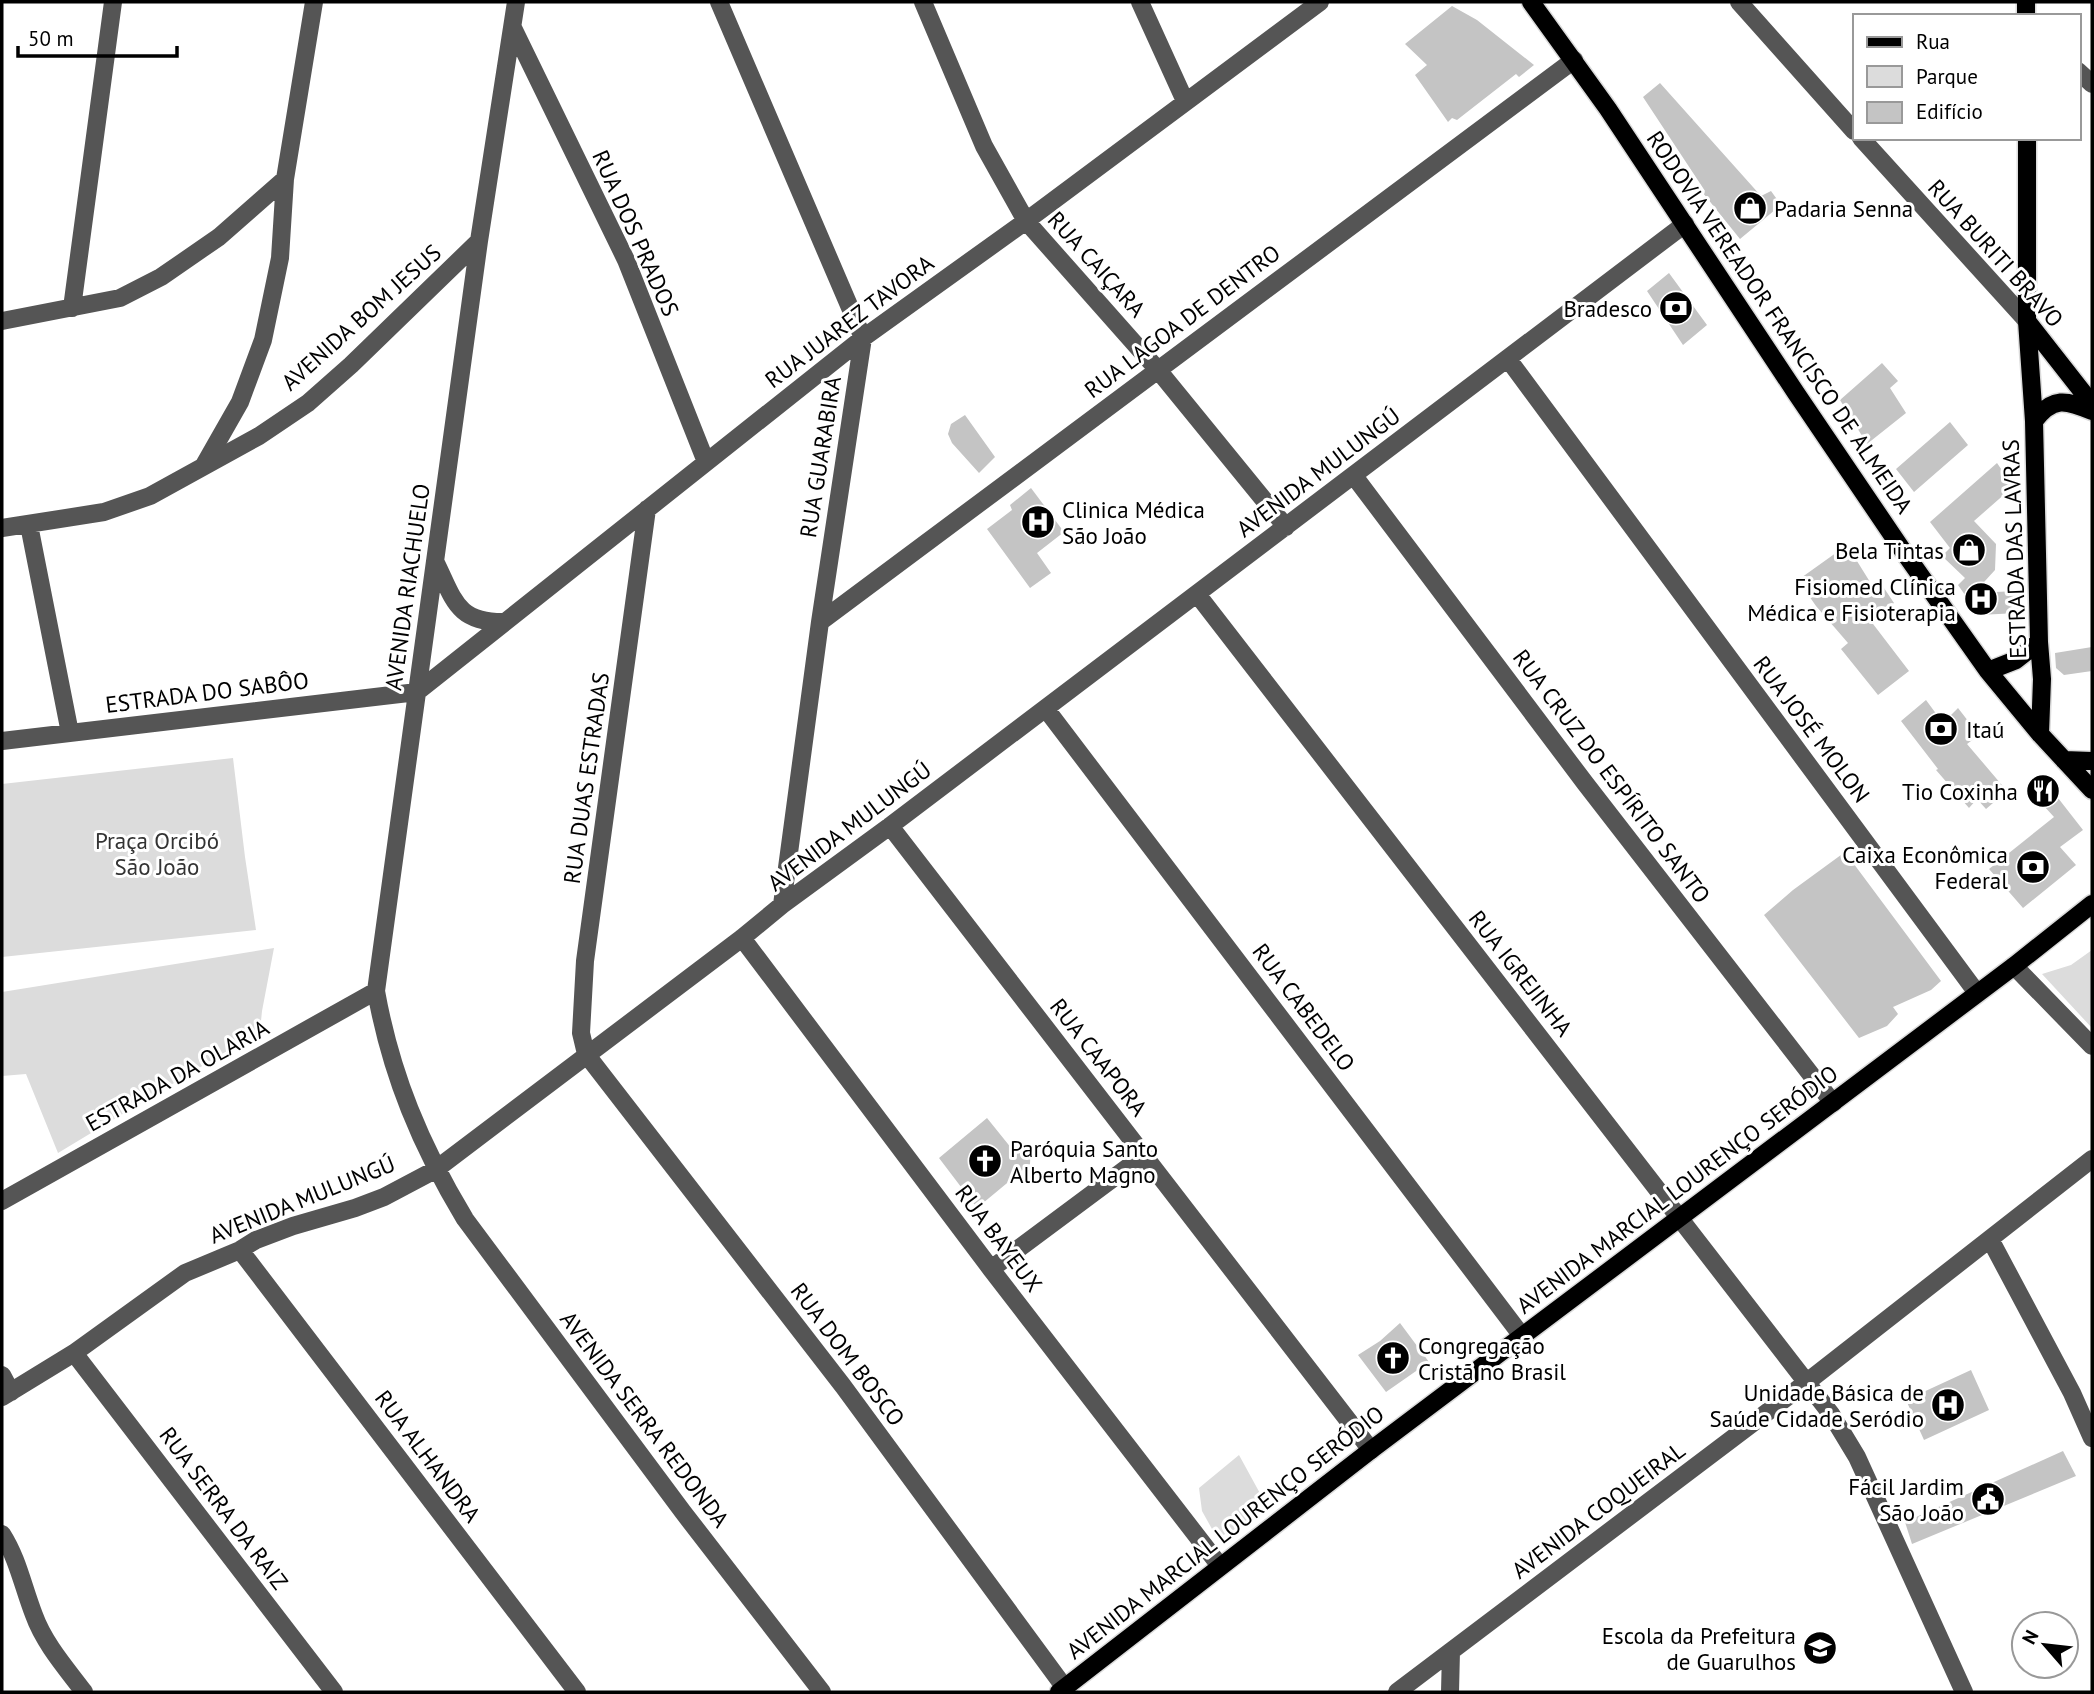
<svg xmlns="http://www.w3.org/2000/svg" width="2094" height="1694" font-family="'PT Sans',sans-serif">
<rect width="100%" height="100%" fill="#fff"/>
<path fill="#dcdcdc" d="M233,758l12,99 11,73 -254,27v-173z
M274,948l-12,63 -2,20 -202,122 -32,-79 -24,2v-84z
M2092,950v78l-50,-54 29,-9z
M1239,1455l23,42 -6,22 -39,19 -15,-27 -3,-23z"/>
<path fill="#c4c4c4" d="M1452,6l25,14 57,45 -15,12 -3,-3 -59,46 -5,-2 -4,4 -33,-47 12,-10 -22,-21z
M1660,83l101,113 10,-5 10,14 -41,34 -37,-46 2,-2 -62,-94z
M1669,273l38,52 -24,20 -36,-54z
M1882,363l16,18 -8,7 16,25 -39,31 -27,-44z
M965,415l30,42 -16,16 -27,-30 -4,-9 3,-10z
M1950,422l18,23 -54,47 -18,-23z
M1997,463l13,19 -3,10 -33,29 22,23 -1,26 -21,23 43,-2 1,22 -39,2 -21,-30 7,-7 -23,-22 8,-8 -20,-26z
M1031,488l33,44 -27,21 14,20 -21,15 -43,-59 25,-19 -2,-5z
M1847,545l28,45 7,-5 12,18 -24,17 39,51 -31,24 -37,-46 7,-6 -32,-37 -18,-26z
M2092,647v24l-28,4 -8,-7 -1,-15z
M1926,700l17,23 15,-15 21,27 -12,9 40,47 -21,18 -9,-10 -8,9 -33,-38 2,-1 -37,-48z
M2044,780l39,50 -23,17 16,18 -53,43 -34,-39 65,-52 -21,-23z
M1845,852l96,129 -10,9 -38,17 5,7 -11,12 -28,12 -95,-123 29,-25z
M987,1118l25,31 19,-6 -1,21 -53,44 -38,-50z
M1400,1323l29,39 -43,30 -28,-37 22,-14z
M1971,1370l18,40 -65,30 -18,-40z
M2063,1451l13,25 -164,68 -7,-22z"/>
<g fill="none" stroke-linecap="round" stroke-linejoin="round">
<g stroke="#dbdbdb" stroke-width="21">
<path id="major" d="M1531,2l77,107 188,284 105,155 87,123 52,63 52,56
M2026,2v14
M2027,138v183l7,100 5,221 3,37 -2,55
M2027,321l65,83
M2034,421c19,-25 32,-21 58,-10
M1988,671l28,-11 23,-18
M2064,760l28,1
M1059,1692l312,-242 643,-484 78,-62"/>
</g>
<path stroke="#555" stroke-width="18" d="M516,2l-37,239 -103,750c15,84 45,155 89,228l218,293 139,180
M719,2l144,336 -43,284 -38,283
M923,2l61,144 42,75 132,149 128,157
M1140,2l45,99
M1739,2l115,129
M513,28l113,232 80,202
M2078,71l14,13
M1861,138l166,183
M72,308l41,-306
M2,321l118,-23 41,-21 58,-40 66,-58
M1508,359l469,634
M203,467l37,-65 23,-62 17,-82 5,-79 29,-177
M1354,476l231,307 248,320
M647,509l-62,452 -4,72 5,21 257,332 222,302
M29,525l41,208
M2,528l102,-16 46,-16 109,-60 49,-33 43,-38 128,-124
M435,561c19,38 21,62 70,61
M1197,594l634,820 26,43 107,235
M820,622l754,-562
M417,692l446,-354 163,-117 294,-219
M1046,709l476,627
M2,741l415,-49
M890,826l481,624
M742,938l249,331 229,297
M2014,966l78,80
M2,1201l374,-210
M1990,1239l82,154 20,45
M240,1250l337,442
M991,1269l152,-113
M74,1353l260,339
M2,1375l9,17
M2,1397l72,-44 111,-80 55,-23 16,-10 37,-14 62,-18 29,-11 51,-27 307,-232 40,-33 108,-79 795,-602
M2,1534c16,25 21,53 32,81 10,28 32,53 50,77
M1397,1692l410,-310 285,-223
M1450,1692l1,-41"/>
<use href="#major" stroke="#000" stroke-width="18"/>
</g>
<defs>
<g id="shop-disc" transform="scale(1.75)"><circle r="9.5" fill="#000" stroke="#fff"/><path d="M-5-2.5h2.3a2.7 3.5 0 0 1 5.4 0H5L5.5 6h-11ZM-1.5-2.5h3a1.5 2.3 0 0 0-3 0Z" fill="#fff"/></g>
<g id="bank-disc" transform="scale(1.75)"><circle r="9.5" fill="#000" stroke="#fff"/><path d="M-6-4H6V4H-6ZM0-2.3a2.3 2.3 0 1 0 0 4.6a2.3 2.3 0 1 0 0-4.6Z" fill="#fff"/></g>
<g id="hospital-disc" transform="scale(1.75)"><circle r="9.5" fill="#000" stroke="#fff"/><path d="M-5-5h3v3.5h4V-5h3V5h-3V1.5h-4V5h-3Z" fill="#fff"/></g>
<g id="restaurant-disc" transform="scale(1.75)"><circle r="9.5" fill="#000" stroke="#fff"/><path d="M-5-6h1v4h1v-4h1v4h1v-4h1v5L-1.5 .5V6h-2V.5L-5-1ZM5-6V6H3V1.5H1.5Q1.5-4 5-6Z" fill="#fff"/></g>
<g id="church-disc" transform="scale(1.75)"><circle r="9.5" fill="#000" stroke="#fff"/><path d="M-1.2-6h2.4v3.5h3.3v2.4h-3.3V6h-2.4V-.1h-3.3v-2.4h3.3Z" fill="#fff"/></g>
<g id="civic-disc" transform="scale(1.75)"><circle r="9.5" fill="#000" stroke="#fff"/><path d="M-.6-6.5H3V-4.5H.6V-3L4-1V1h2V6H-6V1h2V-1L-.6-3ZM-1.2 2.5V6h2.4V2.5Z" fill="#fff"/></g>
<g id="school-disc" transform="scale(1.75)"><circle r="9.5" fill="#000" stroke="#fff"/><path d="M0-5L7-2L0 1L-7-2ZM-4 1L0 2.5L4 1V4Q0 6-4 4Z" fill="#fff"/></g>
</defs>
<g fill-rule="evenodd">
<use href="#shop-disc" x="1750" y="208"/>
<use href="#bank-disc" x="1676" y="308"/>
<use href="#hospital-disc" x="1038" y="522"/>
<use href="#shop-disc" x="1969" y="550"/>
<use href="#hospital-disc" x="1981" y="599"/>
<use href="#bank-disc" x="1941" y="729"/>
<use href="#restaurant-disc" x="2043" y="791"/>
<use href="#bank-disc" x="2033" y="867"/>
<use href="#church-disc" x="985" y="1161"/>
<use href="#church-disc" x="1393" y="1358"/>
<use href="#hospital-disc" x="1948" y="1405"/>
<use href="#civic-disc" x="1988" y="1499"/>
<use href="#school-disc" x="1820" y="1648"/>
</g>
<g text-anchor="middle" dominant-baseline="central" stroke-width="6" stroke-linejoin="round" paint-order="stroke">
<g font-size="23" fill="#000" stroke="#fff" text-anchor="end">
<text x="1774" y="208" text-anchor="start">Padaria Senna</text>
<text x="1652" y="308">Bradesco</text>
<text x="1062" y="509" text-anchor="start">Clinica Médica<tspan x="1062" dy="26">São João</tspan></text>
<text x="1944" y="550">Bela Tintas</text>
<text x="1956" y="586">Fisiomed Clínica<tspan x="1956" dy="26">Médica e Fisioterapia</tspan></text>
<text x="1966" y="729" text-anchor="start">Itaú</text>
<text x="2018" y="791">Tio Coxinha</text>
<text x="2008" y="854">Caixa Econômica<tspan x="2008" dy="26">Federal</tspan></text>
<text x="1010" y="1148" text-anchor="start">Paróquia Santo<tspan x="1010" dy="26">Alberto Magno</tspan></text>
<text x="1418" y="1345" text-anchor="start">Congregação<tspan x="1418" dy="26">Cristã no Brasil</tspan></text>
<text x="1924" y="1392">Unidade Básica de<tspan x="1924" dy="26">Saúde Cidade Seródio</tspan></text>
<text x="1964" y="1486">Fácil Jardim<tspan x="1964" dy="26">São João</tspan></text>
<text x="1796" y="1635">Escola da Prefeitura<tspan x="1796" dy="26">de Guarulhos</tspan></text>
</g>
<g font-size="23" fill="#000" stroke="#fff">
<text transform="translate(636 233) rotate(66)">RUA DOS PRADOS</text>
<text transform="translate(1996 253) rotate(48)">RUA BURITI BRAVO</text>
<text transform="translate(1097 264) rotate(48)">RUA CAIÇARA</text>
<text transform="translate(361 317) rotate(-42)">AVENIDA BOM JESUS</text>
<text transform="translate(849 321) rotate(-37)">RUA JUAREZ TAVORA</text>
<text transform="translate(1182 321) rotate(-37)">RUA LAGOA DE DENTRO</text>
<text transform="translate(1780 322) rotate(56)">RODOVIA VEREADOR FRANCISCO DE ALMEIDA</text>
<text transform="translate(820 457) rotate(-81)">RUA GUARABIRA</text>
<text transform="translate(1318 472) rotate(-37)">AVENIDA MULUNGÚ</text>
<text transform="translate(2014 549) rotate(-92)">ESTRADA DAS LAVRAS</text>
<text transform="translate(407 587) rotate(-82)">AVENIDA RIACHUELO</text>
<text transform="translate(207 692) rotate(-7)">ESTRADA DO SABÔO</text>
<text transform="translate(1812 729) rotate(53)">RUA JOSÉ MOLON</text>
<text transform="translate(1612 776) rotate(53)">RUA CRUZ DO ESPÍRITO SANTO</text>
<text transform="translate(586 778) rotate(-82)">RUA DUAS ESTRADAS</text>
<text transform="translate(849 826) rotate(-37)">AVENIDA MULUNGÚ</text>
<text transform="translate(1521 973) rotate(52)">RUA IGREJINHA</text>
<text transform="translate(1304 1007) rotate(53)">RUA CABEDELO</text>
<text transform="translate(1099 1057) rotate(52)">RUA CAAPORA</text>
<text transform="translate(177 1075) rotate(-29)">ESTRADA DA OLARIA</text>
<text transform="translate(1677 1189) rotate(-37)">AVENIDA MARCIAL LOURENÇO SERÓDIO</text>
<text transform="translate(302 1199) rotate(-22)">AVENIDA MULUNGÚ</text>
<text transform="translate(999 1238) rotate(53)">RUA BAYEUX</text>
<text transform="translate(848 1354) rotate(53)">RUA DOM BOSCO</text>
<text transform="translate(645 1419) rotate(53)">AVENIDA SERRA REDONDA</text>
<text transform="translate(428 1456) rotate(53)">RUA ALHANDRA</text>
<text transform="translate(224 1508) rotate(53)">RUA SERRA DA RAIZ</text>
<text transform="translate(1598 1510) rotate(-37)">AVENIDA COQUEIRAL</text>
<text transform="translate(1225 1532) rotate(-38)">AVENIDA MARCIAL LOURENÇO SERÓDIO</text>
</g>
<g font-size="23" fill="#333" stroke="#fff">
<text x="157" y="840">Praça Orcibó<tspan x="157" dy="26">São João</tspan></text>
</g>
</g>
<rect width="2094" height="1694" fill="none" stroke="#000000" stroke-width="7"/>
<rect x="1853" y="14" width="228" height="126" fill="#ffffff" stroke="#999999" stroke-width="2"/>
<rect x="1867" y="37" width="35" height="10" fill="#000000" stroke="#999999" stroke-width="2"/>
<text x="1916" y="49" font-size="21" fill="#000000">Rua</text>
<rect x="1867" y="66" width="35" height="21" fill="#dcdcdc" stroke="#999999" stroke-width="2"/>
<text x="1916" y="84" font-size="21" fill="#000000">Parque</text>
<rect x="1867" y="102" width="35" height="21" fill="#c4c4c4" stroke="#999999" stroke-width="2"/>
<text x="1916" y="119" font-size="21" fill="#000000">Edifício</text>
<g transform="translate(2045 1645) rotate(298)"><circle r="33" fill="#ffffff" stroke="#999999" stroke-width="2"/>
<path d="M0-5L12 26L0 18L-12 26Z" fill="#000000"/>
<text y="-10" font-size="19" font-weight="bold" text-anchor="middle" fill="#000000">N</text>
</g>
<path d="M18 46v10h159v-10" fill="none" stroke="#000000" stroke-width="3.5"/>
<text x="28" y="46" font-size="21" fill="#000000" stroke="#ffffff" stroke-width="5" paint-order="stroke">50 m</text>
</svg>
